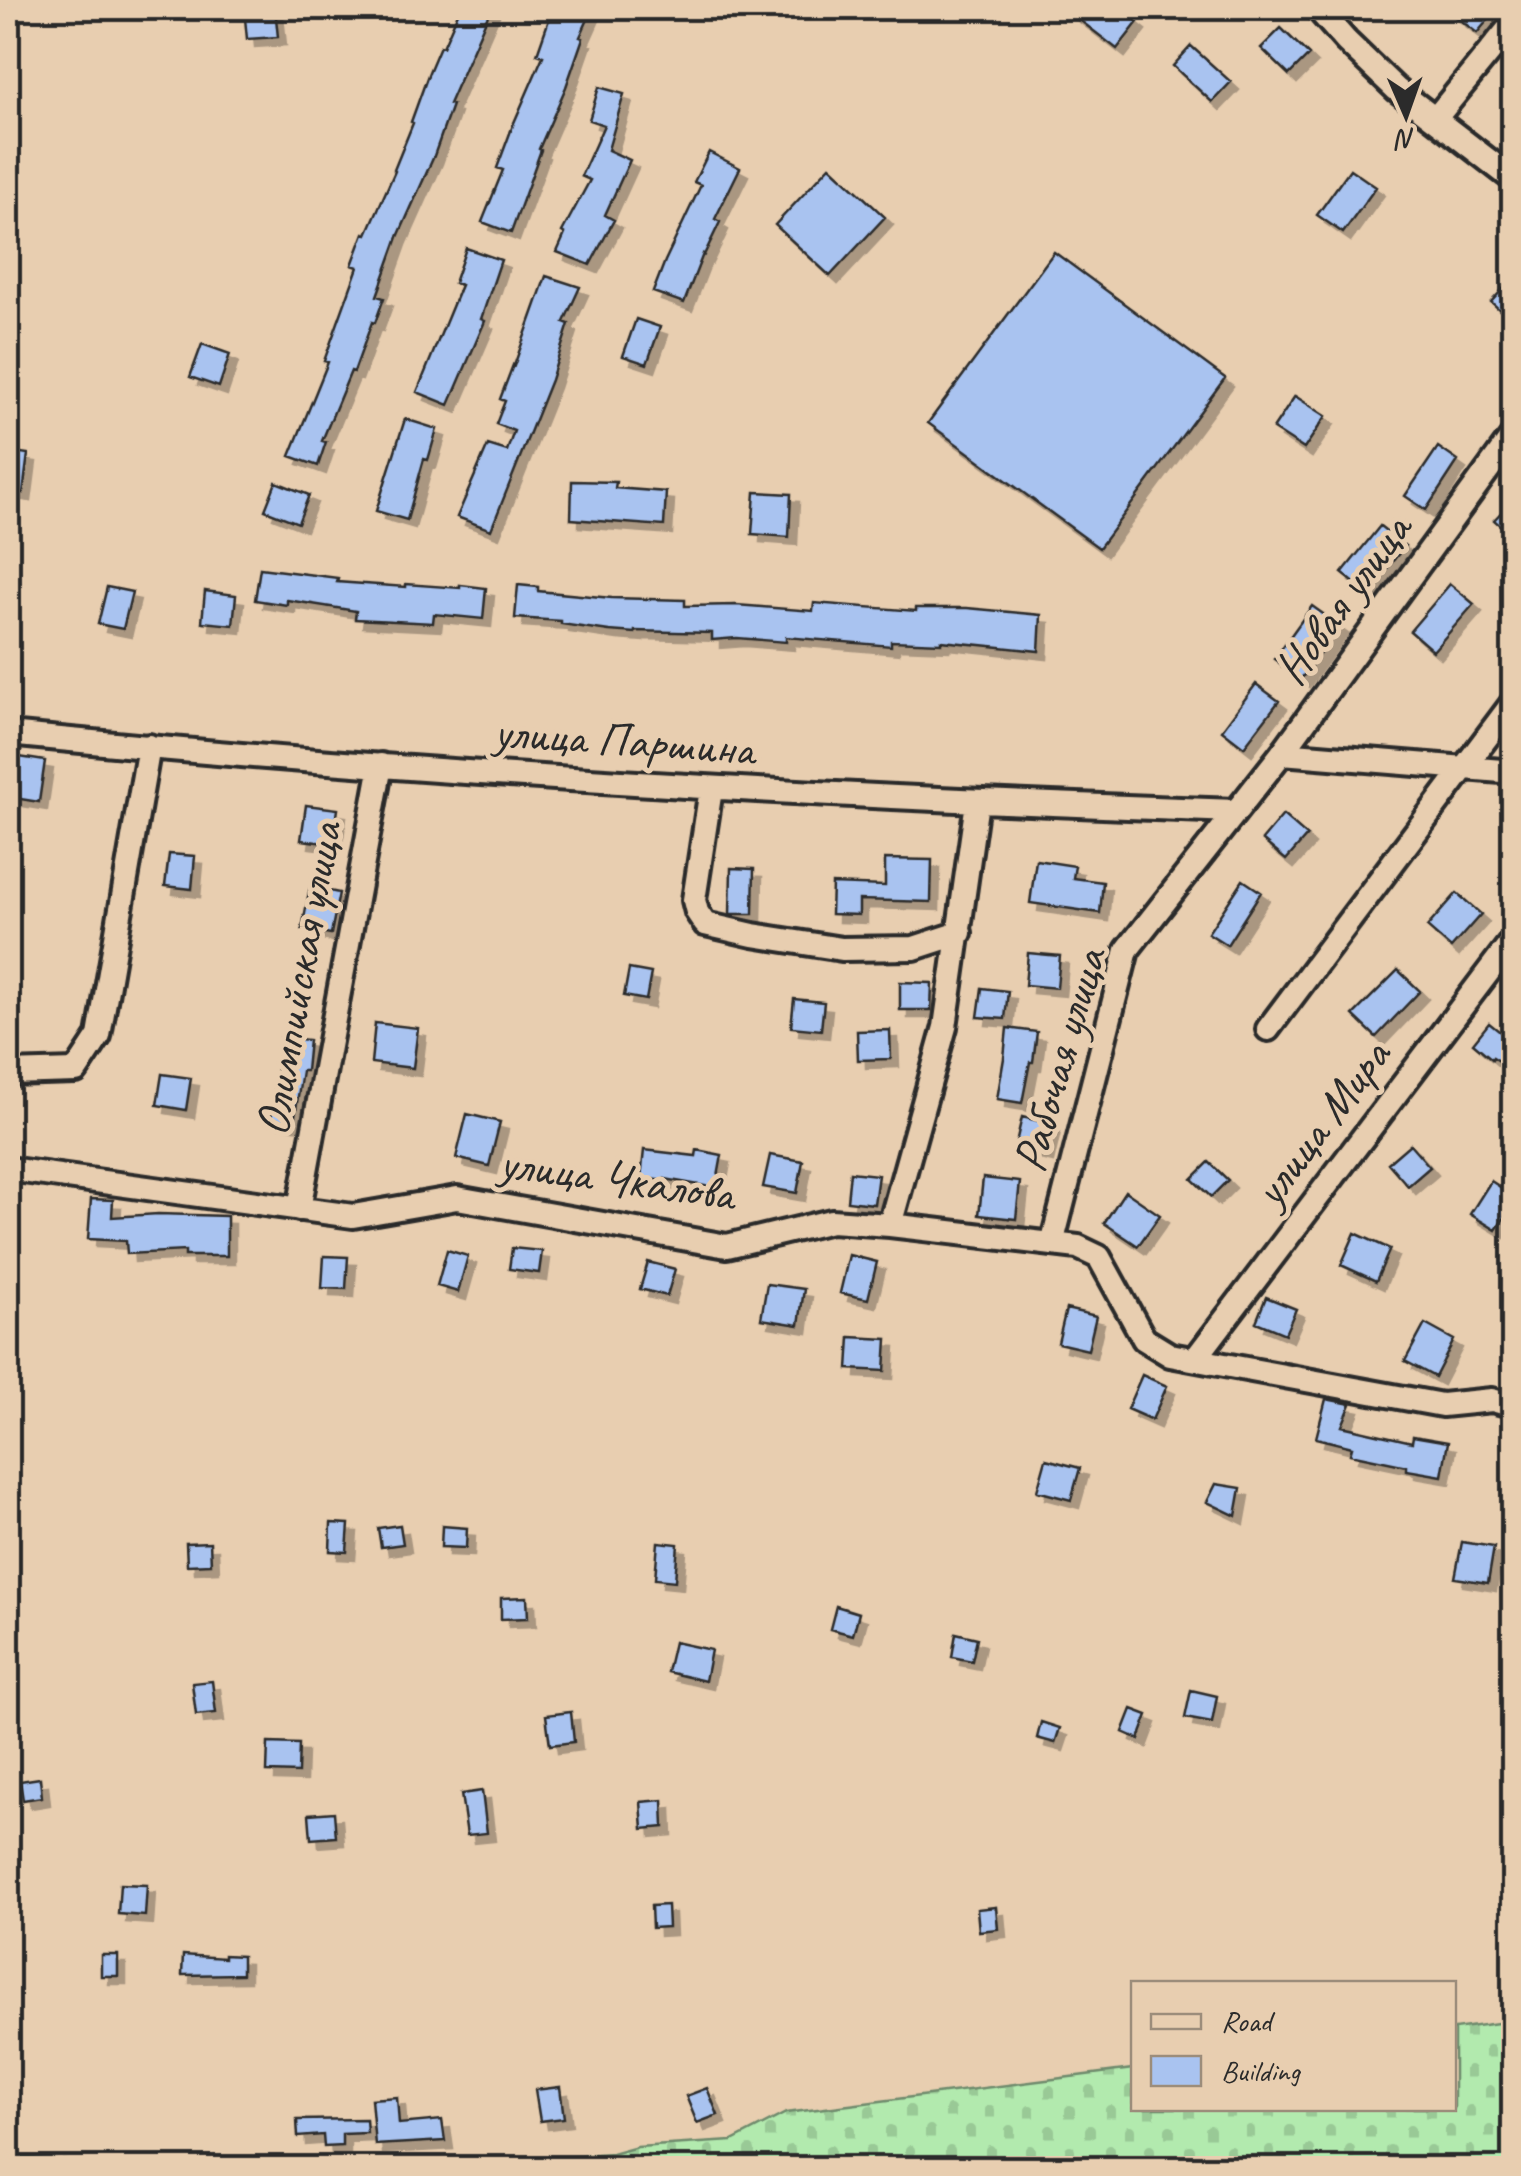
<svg xmlns="http://www.w3.org/2000/svg" width="1521" height="2176" font-family="Caveat,sans-serif">
<defs>
<pattern id="cemetery-stones" width="16" height="16" patternUnits="userSpaceOnUse" patternTransform="scale(2.5)"><rect width="16" height="16" fill="#b2eaae"/><path d="M2 7V4a2 2 0 0 1 4 0v3zM10 15v-3a2 2 0 0 1 4 0v3z" fill="#99c996"/></pattern>
<filter id="shadow"><feDropShadow dx="8" dy="8" stdDeviation="0" flood-color="#0004"/></filter>
</defs>
<rect width="100%" height="100%" fill="#e8ceb0"/>
<filter id="ink" filterUnits="userSpaceOnUse"><feTurbulence type="fractalNoise" baseFrequency=".01" numOctaves="2"/><feDisplacementMap in="SourceGraphic" scale="20" xChannelSelector="R" yChannelSelector="G"/><feConvolveMatrix kernelMatrix="1 2 1 2 8 2 1 2 1" color-interpolation-filters="sRGB"/></filter>
<g filter="url(#ink)">
<path fill="url(#cemetery-stones)" stroke="#6e8a6c" stroke-width="2.5" d="M1513,2021v147h-1091l190,-14 25,-7 95,-6 54,-28 347,-44 1,39h320v-79z
M8,2156l139,12h-139z"/>
<path fill="#a9c3f0" stroke="#2b2b2b" stroke-width="2.5" filter="url(#shadow)" d="M244,8h31l3,29 -31,2z
M460,8h31l-42,96 3,1 -18,51 -36,81 -21,59 7,2 -9,25 -3,-1 -18,50 -3,-1 -29,70 4,1 -8,24 -28,-10 38,-94 -4,-1 34,-94 -6,-2 12,-32 3,1 28,-63 -1,-1 19,-47 -2,-1 18,-50 11,-26 3,1z
M553,8h40l-13,29 3,1 -17,49 -27,62 2,1 -30,83 -29,-11 21,-52 -6,-2 16,-43 30,-69 -6,-2z
M1064,8h56l18,14 -21,27z
M1445,8h53l-21,25z
M1281,28l28,27 -20,20 -28,-27z
M1191,46l40,36 -19,20 -39,-36z
M599,87l25,7 -16,56 22,10 -25,55 9,5 -24,45 -33,-13 8,-18 -3,-2 28,-52 -9,-4 23,-51 -15,-5z
M709,152l31,16 -25,51 5,3 -16,33 -1,-1 -19,49 -31,-11 12,-31 36,-76 -7,-3z
M830,166l55,51 -55,59 -55,-51z
M1350,169l26,18 -33,46 -26,-18z
M466,248l35,12 -20,59 4,2 -36,84 -32,-13 44,-107 -7,-2z
M1054,252l171,126 -126,170 -171,-125z
M546,276l34,11 -16,35 5,2 -18,56 -60,150 -34,-13 31,-72 19,6 7,-20 -18,-7 9,-23 -5,-2 13,-34 1,1z
M1514,277v46l-23,-21z
M636,319l24,8 -13,37 -24,-8z
M202,344l28,10 -11,33 -29,-10z
M1295,396l31,20 -22,33 -31,-20z
M405,419l32,10 -9,31 -4,-1 -17,61 -31,-9z
M1438,447l20,14 -32,49 -21,-14z
M8,451l20,3 -5,39 -15,-2z
M572,481l44,1 -1,6 51,4 -2,34 -93,-7z
M276,482l33,13 -11,28 -33,-13z
M755,492l36,2 -2,43 -37,-3z
M1514,499v39l-20,-18z
M1380,526l25,20 -38,47 -25,-20z
M260,568l78,10 -1,4 69,5v-3l54,4v-3l26,3 -3,31 -49,-5 -1,9 -78,-4 1,-8 -69,-11v5l-32,-5z
M1450,584l24,20 -41,47 -23,-20z
M518,585l20,2v4l74,7 73,2v6l51,-1 77,6 1,-8 102,8v-3h51l74,7 -2,36 -98,-10v2l-50,-2v5l-105,-9v5l-49,-4 -25,2v-7l-77,-2v2l-26,-2 -48,-7v-3l-46,-3z
M107,587l25,5 -9,37 -25,-5z
M205,591l31,4 -3,30 -31,-3z
M1312,606l28,20 -39,53 -27,-20z
M1256,684l23,17 -35,46 -22,-17z
M13,756l32,5 -6,41 -31,-5z
M306,805l32,4 -5,35 -32,-4z
M1283,815l24,21 -21,24 -24,-20z
M169,854l26,2 -3,33 -27,-3z
M885,859l47,1 -1,42 -72,-2v15l-28,-1 1,-30 53,2z
M1036,860l39,6 -2,12 30,4 -3,31 -70,-10z
M731,868l23,1 -1,45h-23z
M1243,880l18,12 -34,53 -19,-12z
M310,887l29,6 -8,41 -29,-5z
M1457,893l24,21 -30,34 -24,-21z
M1028,953l32,3 -3,32 -32,-3z
M629,969l22,4 -5,27 -22,-4z
M1398,970l22,21 -44,46 -23,-22z
M900,982l32,1 -1,27h-31z
M982,988l26,3 -3,28 -27,-2z
M794,999l30,3 -3,28 -30,-3z
M375,1023l43,5 -5,40 -42,-5z
M1489,1023l25,20v28l-21,-14 -1,2 -19,-16z
M1007,1028l30,4 -4,30h-3l-8,41 -25,-4 7,-41z
M890,1030l1,29 -33,1 -1,-29z
M281,1037l28,3 -3,31h-4l-8,51 -23,-3z
M162,1074l29,4 -5,32 -29,-5z
M467,1114l33,8 -11,44 -33,-8z
M1022,1117l30,7 -7,30 -30,-7z
M1410,1144l20,23 -22,19 -20,-23z
M644,1150l52,6 1,-6 25,5 -6,33 -51,-9v2l-24,-3z
M770,1155l33,6 -6,32 -34,-6z
M1209,1162l19,18 -17,17 -19,-18z
M850,1172l28,3 -4,29 -27,-3z
M983,1178l37,4 -4,37 -37,-4z
M1491,1181l23,15v7l-18,27 -26,-16z
M1125,1191l35,24 -22,31 -34,-23z
M91,1199l22,1 -1,17 46,-3 69,2v40h-42v-5l-58,3 -1,-13 -38,-2z
M1355,1233l35,16 -14,32 -35,-16z
M512,1248l30,3 -3,22 -30,-4z
M447,1250l21,6 -10,36 -21,-6z
M849,1255l28,7 -9,37 -28,-6z
M324,1256l24,1 -2,32 -24,-1z
M648,1262l27,7 -8,27 -27,-7z
M767,1284l37,5 -5,36 -38,-6z
M1266,1297l30,12 -11,25 -29,-12z
M1066,1309l30,7 -8,34 -30,-7z
M1425,1324l29,16 -19,37 -30,-16z
M850,1337l37,2 -2,32 -37,-2z
M1142,1375l25,11 -15,34 -25,-11z
M1326,1399l25,5 -9,22 70,16 1,-6 35,6 -6,34 -35,-6v-4l-57,-12 2,-7 -36,-9z
M1046,1459l34,9 -9,32 -34,-9z
M1216,1484l25,4 -5,28 -29,-14z
M331,1523l18,1 -2,28 -17,-1z
M400,1525l3,19 -22,3 -3,-19z
M442,1526l25,2 -1,20 -25,-1z
M210,1542l1,22 -24,1 -1,-22z
M658,1542l20,2 -3,37 -20,-2z
M1462,1542l32,5 -6,36 -33,-5z
M527,1597l1,21 -27,1v-21z
M836,1606l23,7 -6,22 -23,-6z
M956,1633l21,5 -5,23 -20,-4z
M674,1642l37,8 -6,31 -38,-9z
M212,1681l4,32 -20,2 -4,-32z
M1191,1690l26,6 -5,27 -27,-5z
M1132,1709l16,6 -9,24 -16,-7z
M571,1712l3,30 -24,3 -4,-30z
M1041,1722l19,6 -5,15 -18,-5z
M268,1743l31,1 -1,29 -31,-1z
M40,1778l2,19 -19,3 -3,-19z
M482,1791l5,42 -20,2 -6,-41z
M663,1800l1,27 -21,2 -2,-27z
M334,1812l2,25 -25,2 -2,-25z
M120,1884l27,1 -2,31 -27,-2z
M667,1905l1,22 -16,1 -1,-22z
M996,1907l2,22 -19,2 -2,-22z
M101,1955h17v21h-17z
M183,1955l41,3v-3l18,1v18l-60,1z
M560,2087l4,31 -24,3 -5,-31z
M707,2088l11,27 -21,8 -11,-27z
M397,2097l2,27 43,-4 3,21 -70,4 -4,-46z
M366,2119l1,14 -25,1v12l-18,1 -1,-12 -25,2 -1,-17z"/>
<g fill="none" stroke-linecap="round" stroke-linejoin="round">
<g stroke="#2b2b2b" stroke-width="30">
<path id="minor" d="M1317,8l29,33 50,48 118,91
M1435,119l79,-97
M8,734c408,40 818,63 1228,77
M1282,753l232,19
M711,789l-17,111 3,12 8,12 48,11 89,14 72,-1 46,-15
M1268,1029l246,-328
M8,1073l68,-2 23,-35 50,-290
M8,1169l345,47 104,-18 270,48 104,-25 59,4 188,22 21,10 45,82 26,16 272,50 50,-5 22,6
M299,1209l82,-444
M890,1225l55,-198 32,-225
M1052,1244l75,-294 155,-197 232,-319
M1196,1358l318,-420"/>
</g>
<use href="#minor" stroke="#e8ceb0" stroke-width="22"/>
</g>
</g>
<g text-anchor="middle" dominant-baseline="central" stroke-width="10" stroke-linejoin="round" paint-order="stroke">
<g font-size="48" fill="#2b2b2b" stroke="#e8ceb0">
<text transform="translate(1342 599) rotate(-54)">Новая улица</text>
<text transform="translate(624 740) rotate(4)">улица Паршина</text>
<text transform="translate(298 979) rotate(-80)">Олимпийская улица</text>
<text transform="translate(1059 1060) rotate(-74)">Рабочая улица</text>
<text transform="translate(1321 1123) rotate(-53)">улица Мира</text>
<text transform="translate(617 1178) rotate(8)">улица Чкалова</text>
</g>
</g>
<rect width="1521" height="2176" fill="none" stroke="#e8ceb0" stroke-width="40"/>
<rect x="20" y="20" width="1481" height="2136" fill="none" stroke="#2b2b2b" stroke-width="4" filter="url(#ink)"/>
<rect x="1131" y="1981" width="325" height="130" fill="#e8ceb0" stroke="#9c8d7b" stroke-width="2.5"/>
<rect x="1151" y="2014" width="50" height="15" fill="#e8ceb0" stroke="#9c8d7b" stroke-width="2.5"/>
<text x="1221" y="2031" font-size="30" fill="#2b2b2b">Road</text>
<rect x="1151" y="2056" width="50" height="30" fill="#a9c3f0" stroke="#9c8d7b" stroke-width="2.5"/>
<text x="1221" y="2081" font-size="30" fill="#2b2b2b">Building</text>
<g transform="translate(1406 115) rotate(178)" stroke="#e8ceb0" stroke-width="8" paint-order="stroke">
<path d="M0-8L18 38L0 25L-18 38Z" fill="#2b2b2b"/>
<text y="-15" font-size="28" font-weight="bold" text-anchor="middle" fill="#2b2b2b">N</text>
</g>
</svg>
